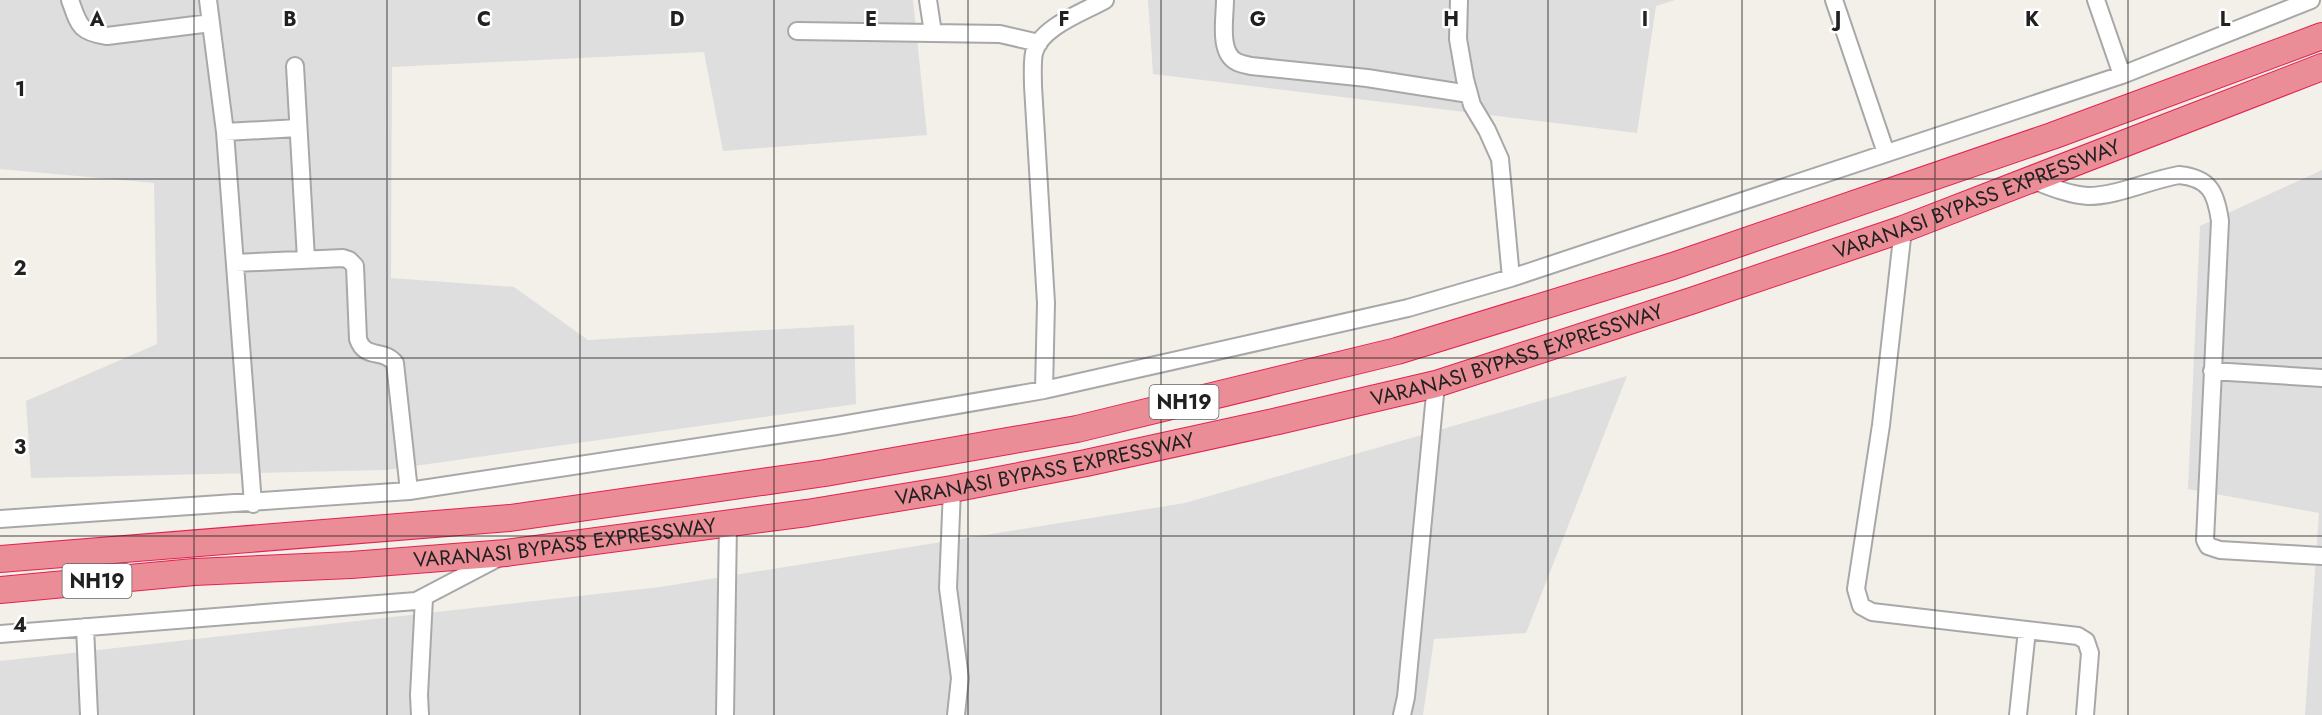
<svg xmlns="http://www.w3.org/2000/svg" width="2322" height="715" font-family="Jost,sans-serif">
<rect width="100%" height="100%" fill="#f2f0e8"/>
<path fill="#dfdede" d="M0,0h913l14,135 -204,16 -19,-99 -312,15 -1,211 123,9 74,53 266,-15 2,79 -470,66 -355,8 -5,-77 131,-57 -3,-161 -154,-14z
M1148,0h527l-19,6 -19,127 -484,-59z
M2322,170v545h-17l14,-202 -131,-24 12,-263z
M1627,376l-101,257 -92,6 -11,76h-1423v-54l660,-74 525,-84z"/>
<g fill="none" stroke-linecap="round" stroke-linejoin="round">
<g stroke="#a8a8a8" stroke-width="20">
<path id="minor" d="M70,0c9,25 9,32 37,36l104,-13
M208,0l17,132 28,372
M928,0l5,33
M1225,0c0,18 -7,53 12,62 4,2 10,3 14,4l116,12 102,16
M1459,0l-1,39 7,40 7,26 15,25 13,29 11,119
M1834,0l52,153
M2096,0l26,75
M797,31l203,3 39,9
M295,66l11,193
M225,132l73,-4
M2030,179c18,7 39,16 58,17 29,0 62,-16 91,-21 31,3 37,18 41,46l-15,319 3,6 12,4 102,6
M1903,229l-22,196 -25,164 5,17 11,6 206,24 8,5 4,12 -5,62
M235,263l108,-5 6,2 6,6 3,73c7,21 25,9 37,24l14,128
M2212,371l110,7
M1044,390l2,-87 -13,-217c0,-10 -1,-23 1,-33 6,-26 50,-41 71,-53
M952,489l-4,99 12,90 -4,37
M0,519l409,-28 427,-65 208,-36 364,-82 103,-30 611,-203 189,-75
M85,627l4,88
M0,634l416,-33 82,-43
M420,715l-1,-20 5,-97
M725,715l3,-191
M1402,715l4,-18 30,-313
M2018,715l9,-85"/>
</g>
<g stroke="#e32252" stroke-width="28">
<g id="highway">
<path d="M0,559l510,-41 315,-45 252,-44 320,-78 276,-85 379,-130 270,-100"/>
<path id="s1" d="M0,590l194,-18 157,-7 155,-12 301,-40 145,-24 134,-26 192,-42 158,-37 255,-83 212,-72 419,-162"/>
</g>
</g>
<use href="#minor" stroke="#fff" stroke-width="16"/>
<use href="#highway" stroke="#eb8d96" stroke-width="26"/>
</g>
<path fill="none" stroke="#212121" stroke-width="1.5" stroke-opacity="0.55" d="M194,0v715M387,0v715M580,0v715M774,0v715M968,0v715M1161,0v715M1354,0v715M1548,0v715M1742,0v715M1935,0v715M2128,0v715M0,179h2322M0,358h2322M0,536h2322"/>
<g text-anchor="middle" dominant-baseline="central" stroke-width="5" stroke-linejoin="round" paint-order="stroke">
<g fill="#fff" stroke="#646464" stroke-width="1.5">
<rect x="1149.5" y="385" width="69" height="34" rx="4.5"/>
<rect x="62.5" y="564" width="69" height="34" rx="4.5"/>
</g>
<g font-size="20" font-weight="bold" fill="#212121">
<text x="1184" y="402">NH19</text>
<text x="97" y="581">NH19</text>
</g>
<g font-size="21" fill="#212121" stroke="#fff">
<text stroke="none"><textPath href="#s1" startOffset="2025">VARANASI BYPASS EXPRESSWAY</textPath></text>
<text stroke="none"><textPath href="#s1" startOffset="1539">VARANASI BYPASS EXPRESSWAY</textPath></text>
<text stroke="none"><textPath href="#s1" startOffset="1053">VARANASI BYPASS EXPRESSWAY</textPath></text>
<text stroke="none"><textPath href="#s1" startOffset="567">VARANASI BYPASS EXPRESSWAY</textPath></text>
</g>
</g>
<g font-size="20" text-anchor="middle" font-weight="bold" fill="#212121" stroke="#fff" stroke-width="5" stroke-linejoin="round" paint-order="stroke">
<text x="97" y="26">A</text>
<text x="290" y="26">B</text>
<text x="484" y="26">C</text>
<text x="677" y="26">D</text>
<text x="871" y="26">E</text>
<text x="1064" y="26">F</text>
<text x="1258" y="26">G</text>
<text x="1451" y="26">H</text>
<text x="1645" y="26">I</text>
<text x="1838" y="26">J</text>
<text x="2032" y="26">K</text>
<text x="2225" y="26">L</text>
<text x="20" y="96">1</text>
<text x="20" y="275">2</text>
<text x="20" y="454">3</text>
<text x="20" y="632">4</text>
</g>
</svg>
